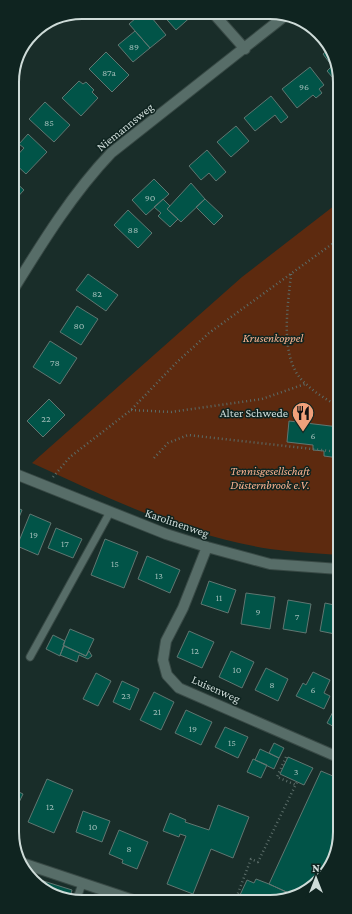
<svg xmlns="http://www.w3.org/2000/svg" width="352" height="914" font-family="'Crimson Pro',serif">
<rect width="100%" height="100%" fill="#192d29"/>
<path fill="#5d2a0f" d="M339,202v353c-23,-2 -47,-3 -69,-6 -84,-13 -162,-51 -238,-86l210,-186z"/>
<path fill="#015448" stroke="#607671" d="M143,12h4l19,23 -16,13 -21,-24z
M161,13h32l1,1 -18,16z
M135,31l15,17 -17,14 -15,-17z
M329,49l10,19v17l-12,-14 5,-5 -9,-12z
M106,52l23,23 -17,17 -23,-23z
M310,67l14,18 -5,4 3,4 -6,5 -3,-3 -16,13 -15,-19z
M79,81l4,3 3,-2 8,8 -2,2 6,6 -17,18 -19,-18z
M271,96l17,21 -7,6 -6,-8 -20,16 -11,-13z
M45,102l25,23 -16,17 -25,-23z
M236,126l13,15 -18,16 -14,-15z
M28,134l19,18 -21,22 -14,-13 12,-13 -5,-4z
M207,150l19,22 -10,9 -7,-8 -8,7 -12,-14z
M12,179l12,11 -12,13z
M154,179l15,15 -23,21 -14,-15z
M191,183l14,16 -24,23 -14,-13z
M163,199l7,7 -3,3 11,10 -8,8 -12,-11 3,-3 -7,-6z
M205,199l18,17 -9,9 -18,-18z
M128,210l24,23 -14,15 -24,-23z
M88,274l30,21 -12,16 -30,-21z
M77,306l21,13 -17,26 -21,-13z
M50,341l27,17 -17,26 -27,-17z
M49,399l16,16 -22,22 -16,-16z
M289,421l50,6v31l-15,-2v-5l-11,-1v-5l-26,-3z
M13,506l9,4 -8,20 -1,-1z
M30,514l21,9 -13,32 -21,-9z
M56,528l26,11 -9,19 -25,-10z
M105,539l33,13 -14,36 -33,-13z
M147,556l33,14 -10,23 -32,-14z
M209,581l27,9 -8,23 -27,-9z
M246,593l29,4 -5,32 -29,-5z
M288,600l23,4 -5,29 -23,-4z
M325,603l14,3 1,29 -20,-4z
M70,629l24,10 -8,17 -23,-11z
M189,631l25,11 -12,26 -25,-11z
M53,635l12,6 -5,15 -14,-7z
M64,646l22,10 3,-5 3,5 -4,3 -9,-4 -2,7 -17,-7z
M231,651l23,11 -12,26 -23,-11z
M266,668l22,11 -10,22 -23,-11z
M313,672l17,8 -6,13 6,3 -6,13 -28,-13 7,-13 3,2z
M96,673l15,8 -13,25 -15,-7z
M122,681l17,8 -9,21 -17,-8z
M154,692l20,10 -13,28 -21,-10z
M336,706l4,2v22l-13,-7z
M186,710l26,12 -11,23 -26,-12z
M225,727l23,10 -10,21 -23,-11z
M274,743l10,5 -5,10 -10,-5z
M260,749l19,9 -5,11 -19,-9z
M288,757l25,11 -9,17 -24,-11z
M253,759l14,6 -6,13 -14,-6z
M321,771l19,8v58l-17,41 -30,17 -24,-11z
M47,779l26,11 -19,43 -26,-11z
M13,789l10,5 -10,21z
M218,805l31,12 -16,41 -22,-9 -18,45 -26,-10 19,-48 -6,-2 -1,3 -16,-6 7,-18 16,7 -1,2 24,8z
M83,811l27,10 -8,21 -26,-10z
M119,830l29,12 -11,27 -15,-6 1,-3 -14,-6z
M34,878l38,12 -3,11 -36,-19z
M256,879l13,5 24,11 -9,6h-32l-12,-6 7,-15 7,3z"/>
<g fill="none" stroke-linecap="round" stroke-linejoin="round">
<g stroke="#384945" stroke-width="9">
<path id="lane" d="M30,657l80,-145
M76,901l6,-17"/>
</g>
<g stroke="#384945" stroke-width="12">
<path id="street" d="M213,13l32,36
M13,290c29,-47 59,-96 98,-137l175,-138
M13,473l153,61 41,13 63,17 69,5
M207,547l-24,61 -17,33 -3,19 4,15 12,13 161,70
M22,863l114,38"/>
</g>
<path stroke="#5b6d69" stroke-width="2.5" stroke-dasharray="1 3" stroke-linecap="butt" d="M291,274c-3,32 -13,87 15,110 9,9 22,16 33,23
M131,410l40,2 91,-13 43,-15
M154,458l14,-15 20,-8 151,17
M53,477l17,-20 61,-47 46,-48 32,-29 130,-94
M286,757l-9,20 19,8
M235,901l16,-42 7,3 39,-80"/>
<use href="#lane" stroke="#576d68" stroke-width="7"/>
<use href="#street" stroke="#576d68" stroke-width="10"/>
</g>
<defs>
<g id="restaurant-pin" transform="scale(1.15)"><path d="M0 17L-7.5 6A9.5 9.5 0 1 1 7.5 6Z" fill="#f1a17b" stroke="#0f2420"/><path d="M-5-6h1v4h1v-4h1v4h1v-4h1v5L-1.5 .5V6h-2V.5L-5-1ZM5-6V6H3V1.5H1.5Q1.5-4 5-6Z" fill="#111"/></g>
</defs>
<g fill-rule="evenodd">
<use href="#restaurant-pin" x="303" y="413"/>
</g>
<g text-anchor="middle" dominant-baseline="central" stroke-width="3" stroke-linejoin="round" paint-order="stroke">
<g font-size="10" fill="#9bb9b4">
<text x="134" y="46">89</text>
<text x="109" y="72">87a</text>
<text x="304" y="86">96</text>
<text x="49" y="122">85</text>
<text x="150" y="197">90</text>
<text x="133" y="229">88</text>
<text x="97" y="293">82</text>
<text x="79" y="325">80</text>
<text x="55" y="362">78</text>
<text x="46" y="418">22</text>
<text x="313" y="435">6</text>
<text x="34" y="534">19</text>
<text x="65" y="543">17</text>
<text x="115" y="563">15</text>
<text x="159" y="575">13</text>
<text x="219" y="597">11</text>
<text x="258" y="611">9</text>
<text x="297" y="616">7</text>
<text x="195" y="650">12</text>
<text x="237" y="669">10</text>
<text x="272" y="684">8</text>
<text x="313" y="689">6</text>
<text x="126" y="695">23</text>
<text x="157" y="711">21</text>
<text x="193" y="728">19</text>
<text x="232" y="742">15</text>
<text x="296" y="771">3</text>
<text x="50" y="806">12</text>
<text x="93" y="826">10</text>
<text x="129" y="848">8</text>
</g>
<g font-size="12" fill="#cedbd8" stroke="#0f2420">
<text transform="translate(125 127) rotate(-39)">Niemannsweg</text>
<text transform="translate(177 523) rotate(19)">Karolinenweg</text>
<text transform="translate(216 689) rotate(24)">Luisenweg</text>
</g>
<g font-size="12" font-style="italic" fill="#fab290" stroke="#0f2420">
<text x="273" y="338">Krusenkoppel</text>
<text x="270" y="471">Tennisgesellschaft<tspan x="270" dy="14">Düsternbrook e.V.</tspan></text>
</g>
<g font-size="12" fill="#cedbd8" stroke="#0f2420" text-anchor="end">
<text x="288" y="413">Alter Schwede</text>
</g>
</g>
<path d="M0 0H352V914H0ZM82 19H270A63 63 0 0 1 333 82V832A63 63 0 0 1 270 895H82A63 63 0 0 1 19 832V82A63 63 0 0 1 82 19Z" fill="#0f2420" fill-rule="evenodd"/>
<path fill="none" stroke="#cedbd8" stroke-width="2" d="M82 19H270A63 63 0 0 1 333 82V832A63 63 0 0 1 270 895H82A63 63 0 0 1 19 832V82A63 63 0 0 1 82 19Z"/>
<g transform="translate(316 878)" stroke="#0f2420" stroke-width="3" paint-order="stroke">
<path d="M0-3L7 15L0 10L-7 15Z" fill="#cedbd8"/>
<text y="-6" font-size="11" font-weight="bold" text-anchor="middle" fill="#cedbd8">N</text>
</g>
</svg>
